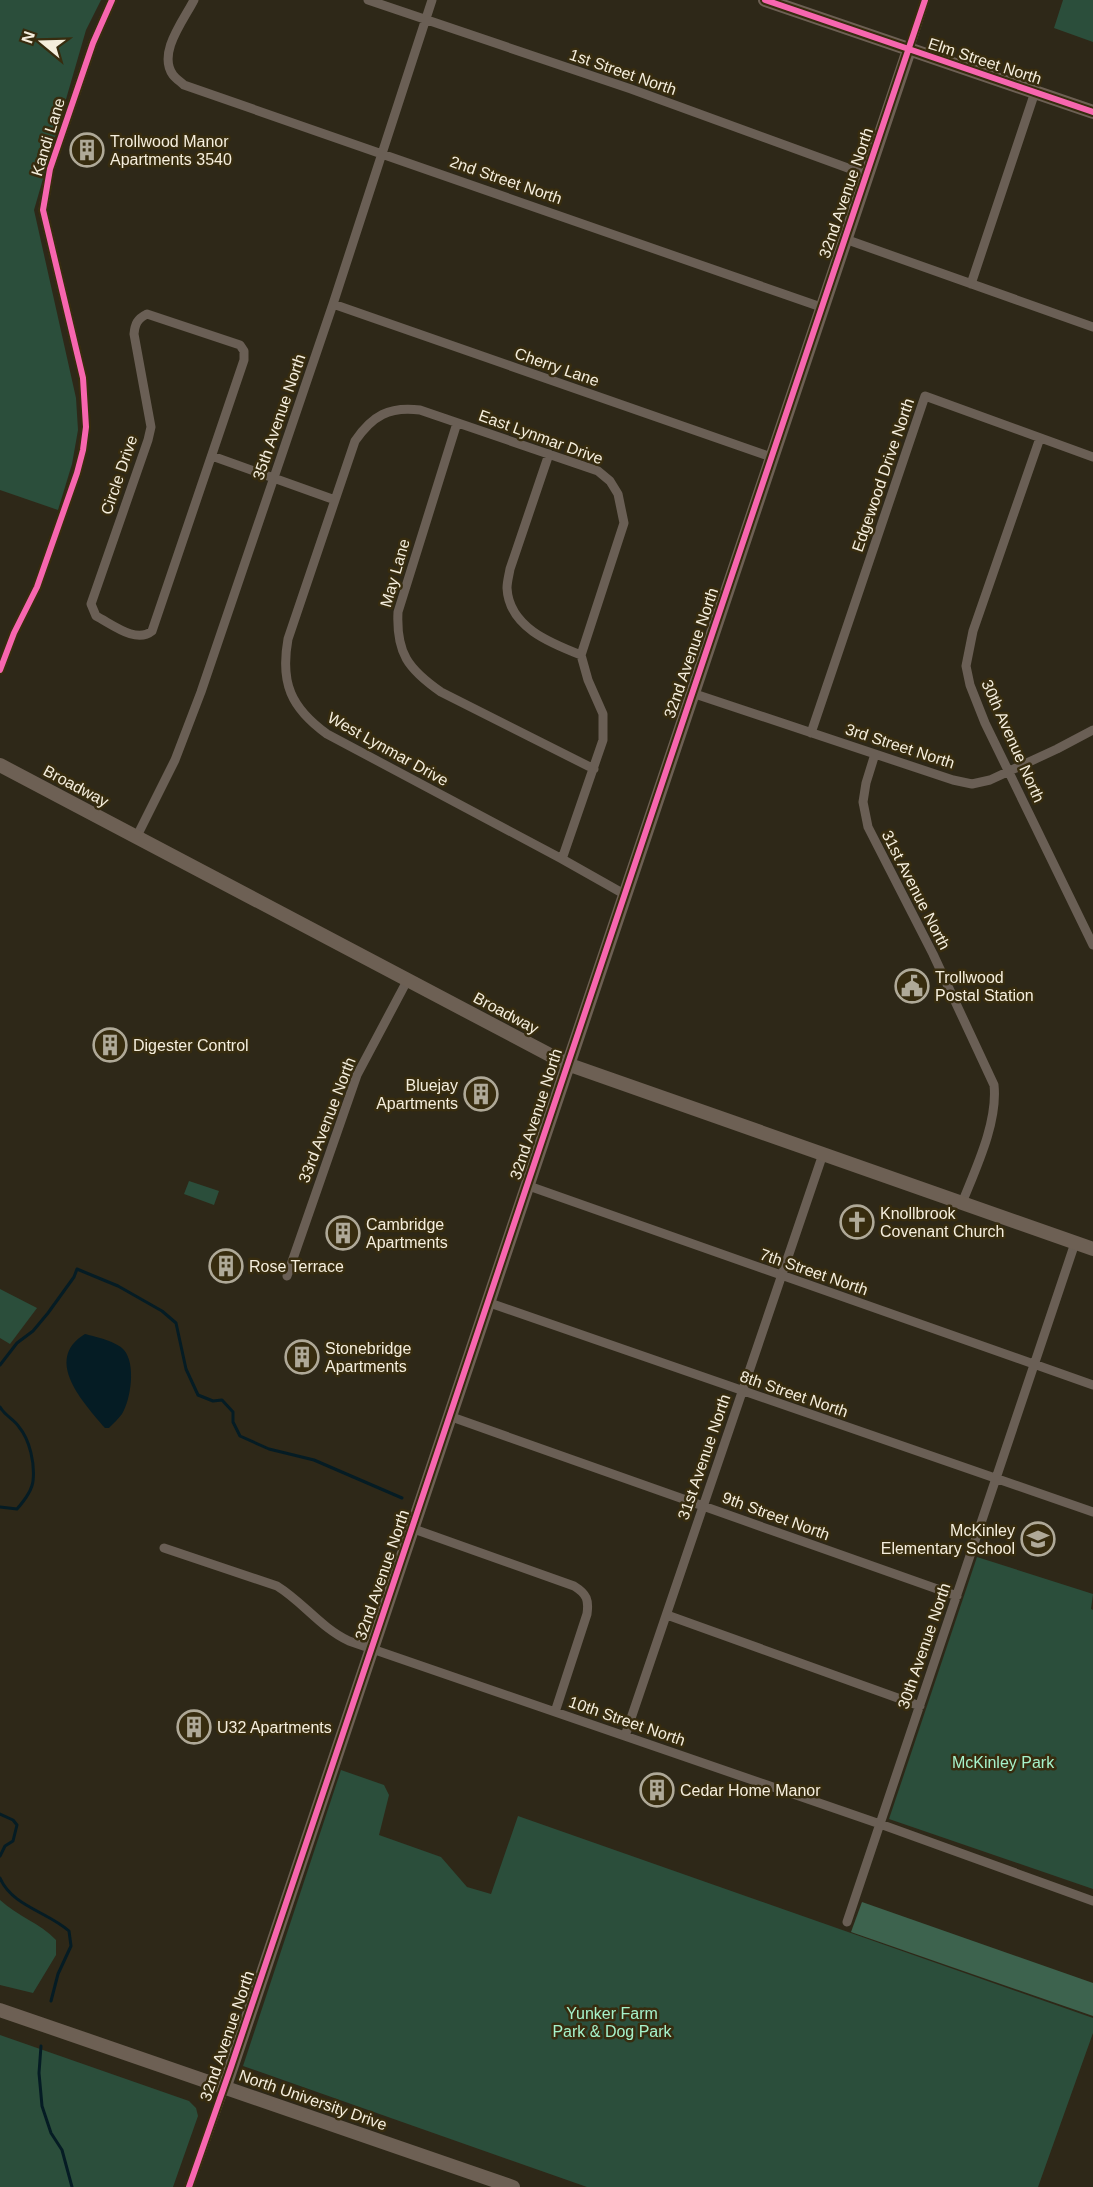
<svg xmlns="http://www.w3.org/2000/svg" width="1093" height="2187" font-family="Helvetica,sans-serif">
<rect width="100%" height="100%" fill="#2e2818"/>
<path fill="#2b4e3b" d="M0,0h101l-15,30 -52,180 42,188 2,32 -6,34 -14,46 -58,-20z
M1063,0h30v42l-39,-14z
M189,1181l30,10 -5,14 -30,-11z
M0,1289l37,19 -27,36 -10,-6z
M977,1557l116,37 -2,15 2,1v279l-204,-70z
M341,1770l43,15 5,10 -10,40 62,22 26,30 24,7 27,-78 575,202v15l-55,154h-451l-344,-121z
M0,1900c17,16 40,23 56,40v15l-23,38 -33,-8z
M0,2035l189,66 7,7 2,8 -25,71h-173z"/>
<path fill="#3d634e" d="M862,1902l231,81v33l-242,-84z"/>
<path fill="#051c24" d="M85,1334c11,3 31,7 39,16 12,14 7,49 -2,64 -4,5 -9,10 -13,14h-4c-20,-24 -63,-68 -20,-94z"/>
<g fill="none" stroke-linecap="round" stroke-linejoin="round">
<path stroke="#051c24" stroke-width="3" d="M0,1365l17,-22 16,-12 15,-18 26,-36 3,-8 41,17 44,25 14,12 10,46 12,26 15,6 9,-1 11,12v10l7,14 29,13 45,11 88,38
M0,1407c5,9 14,12 19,20 11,13 16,37 14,54 -1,10 -9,20 -16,28l-17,-2
M0,1814l13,6 4,5 -4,16 -8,5 -5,10
M0,1878c12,28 48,34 69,53l2,15 -13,28 -7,27
M41,2046l-2,27 3,33 9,27 11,17 10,37"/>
<path stroke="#6a5f55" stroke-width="9" d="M194,0c-10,20 -37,53 -21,75 3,4 8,7 11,10l637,222
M368,0l263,89 236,86
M909,50l16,-50
M845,239l248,88
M971,284l64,-192
M333,304l438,153
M147,314l93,31 4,6v9l-92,271c-16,13 -40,-7 -56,-15l-5,-12 57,-164 3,-13 -17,-93c1,-10 3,-15 13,-20z
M78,357l-35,-147 7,-41 43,-126 19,-43
M457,423l-59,189c-2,41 10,57 43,80l153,77
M1040,438l-67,193 -7,35 4,19 15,38 108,222
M549,454l-39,115c-1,6 -3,13 -3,19 2,39 43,55 74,67
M212,456l123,44
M692,693l261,87 19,4 18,-4 67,-31 36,-19
M811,733l114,-337 168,61
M875,754l-9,29 -3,19 5,25 65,127 61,131c4,37 -18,83 -32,118
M137,836l38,-76 26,-68 132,-388 99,-304
M562,859l41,-119v-26l-15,-34 -7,-25 43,-132 -6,-29 -8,-13 -12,-10 -178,-61c-31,-4 -48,6 -65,31l-67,198c-8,44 3,69 39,95l235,125 62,35
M526,1185l567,200
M287,1276l70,-201 51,-96
M487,1302l606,210
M449,1416l508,180
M411,1528l163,58c13,8 15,14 13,28l-32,98
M164,1548l113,38c26,16 44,42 72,55l531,183 213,77
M667,1615l253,91
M625,1736l198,-582
M847,1922l228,-679
M189,2187l36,-101"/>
<path stroke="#6d6054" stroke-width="14" d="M765,0l328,112
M0,765l567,299 526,185
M0,2010l513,177
M225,2086l684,-2036"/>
<g stroke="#372c0f" stroke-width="10">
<path id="cycleway" d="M765,0l328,112
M0,670l14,-37 23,-46 40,-114 6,-23 3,-23 -3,-49 -40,-168 7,-41 43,-126 19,-43
M189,2187l42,-120 694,-2067"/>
</g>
<use href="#cycleway" stroke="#f766af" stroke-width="6"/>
</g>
<defs>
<g id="building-ring" transform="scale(1.725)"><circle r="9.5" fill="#372c0f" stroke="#afa998" stroke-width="1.5"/><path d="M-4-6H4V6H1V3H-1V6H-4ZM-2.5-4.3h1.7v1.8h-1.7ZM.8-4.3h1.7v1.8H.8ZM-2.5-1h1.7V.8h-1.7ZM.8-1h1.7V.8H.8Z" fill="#afa998"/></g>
<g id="civic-ring" transform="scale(1.725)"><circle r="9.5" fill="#372c0f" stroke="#afa998" stroke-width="1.5"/><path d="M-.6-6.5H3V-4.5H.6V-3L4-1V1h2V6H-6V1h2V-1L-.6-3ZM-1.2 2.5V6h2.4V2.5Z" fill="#afa998"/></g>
<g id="church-ring" transform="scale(1.725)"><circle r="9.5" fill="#372c0f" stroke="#afa998" stroke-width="1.5"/><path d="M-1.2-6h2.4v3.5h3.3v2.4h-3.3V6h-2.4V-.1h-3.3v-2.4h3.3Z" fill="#afa998"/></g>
<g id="school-ring" transform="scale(1.725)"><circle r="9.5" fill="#372c0f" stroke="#afa998" stroke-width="1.5"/><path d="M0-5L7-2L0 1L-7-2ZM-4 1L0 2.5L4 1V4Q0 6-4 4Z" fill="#afa998"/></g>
</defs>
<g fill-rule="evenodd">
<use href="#building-ring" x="87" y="150"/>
<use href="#civic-ring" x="912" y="986"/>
<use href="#building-ring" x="110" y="1045"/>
<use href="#building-ring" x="481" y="1094"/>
<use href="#church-ring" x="857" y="1222"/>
<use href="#building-ring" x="343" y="1233"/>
<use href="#building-ring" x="226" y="1266"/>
<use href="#building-ring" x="302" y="1357"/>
<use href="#school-ring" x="1038" y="1539"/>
<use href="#building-ring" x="194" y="1727"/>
<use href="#building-ring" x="657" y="1790"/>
</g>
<g text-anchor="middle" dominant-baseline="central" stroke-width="5" stroke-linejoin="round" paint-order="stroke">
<g font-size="16" fill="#f5eedd" stroke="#372c0f">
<text transform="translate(985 61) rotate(18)">Elm Street North</text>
<text transform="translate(623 72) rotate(19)">1st Street North</text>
<text transform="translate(48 137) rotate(-73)">Kandi Lane</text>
<text transform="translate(506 180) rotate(19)">2nd Street North</text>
<text transform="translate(846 193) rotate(-71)">32nd Avenue North</text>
<text transform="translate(557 367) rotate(19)">Cherry Lane</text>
<text transform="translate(279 417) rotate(-71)">35th Avenue North</text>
<text transform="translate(541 437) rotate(20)">East Lynmar Drive</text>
<text transform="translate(119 475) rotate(-71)">Circle Drive</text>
<text transform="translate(883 475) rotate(-71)">Edgewood Drive North</text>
<text transform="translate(395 573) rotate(-74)">May Lane</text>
<text transform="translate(691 653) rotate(-71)">32nd Avenue North</text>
<text transform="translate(1013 741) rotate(66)">30th Avenue North</text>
<text transform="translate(900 746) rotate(18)">3rd Street North</text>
<text transform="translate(388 749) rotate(29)">West Lynmar Drive</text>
<text transform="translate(76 786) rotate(28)">Broadway</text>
<text transform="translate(916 890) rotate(63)">31st Avenue North</text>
<text transform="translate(506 1013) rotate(28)">Broadway</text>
<text transform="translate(536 1114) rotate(-72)">32nd Avenue North</text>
<text transform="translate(327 1120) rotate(-69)">33rd Avenue North</text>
<text transform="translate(814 1272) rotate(19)">7th Street North</text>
<text transform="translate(794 1394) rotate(19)">8th Street North</text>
<text transform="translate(704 1457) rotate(-71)">31st Avenue North</text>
<text transform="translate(776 1516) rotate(20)">9th Street North</text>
<text transform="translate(382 1575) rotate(-71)">32nd Avenue North</text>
<text transform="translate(924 1646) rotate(-71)">30th Avenue North</text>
<text transform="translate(627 1721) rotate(19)">10th Street North</text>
<text transform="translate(227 2036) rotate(-71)">32nd Avenue North</text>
<text transform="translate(313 2100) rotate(19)">North University Drive</text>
</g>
<g font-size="16" fill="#f5eedd" stroke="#372c0f" text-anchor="start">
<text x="110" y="141">Trollwood Manor<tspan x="110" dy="18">Apartments 3540</tspan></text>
<text x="935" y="977">Trollwood<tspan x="935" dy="18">Postal Station</tspan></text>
<text x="133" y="1045">Digester Control</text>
<text x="458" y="1085" text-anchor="end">Bluejay<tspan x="458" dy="18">Apartments</tspan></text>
<text x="880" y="1213">Knollbrook<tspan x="880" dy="18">Covenant Church</tspan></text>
<text x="366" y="1224">Cambridge<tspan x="366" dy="18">Apartments</tspan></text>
<text x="249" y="1266">Rose Terrace</text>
<text x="325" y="1348">Stonebridge<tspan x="325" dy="18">Apartments</tspan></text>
<text x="1015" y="1530" text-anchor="end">McKinley<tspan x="1015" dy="18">Elementary School</tspan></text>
<text x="217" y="1727">U32 Apartments</text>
<text x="680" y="1790">Cedar Home Manor</text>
</g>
<g font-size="16" fill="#a6f2cb" stroke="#372c0f">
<text x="1003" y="1762">McKinley Park</text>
<text x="612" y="2013">Yunker Farm<tspan x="612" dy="18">Park &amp; Dog Park</tspan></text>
</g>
</g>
<g transform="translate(42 42) rotate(289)" stroke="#372c0f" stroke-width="4.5" paint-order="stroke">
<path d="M0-4.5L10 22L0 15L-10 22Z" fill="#f5eedd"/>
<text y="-9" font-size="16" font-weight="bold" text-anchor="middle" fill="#f5eedd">N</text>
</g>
</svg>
